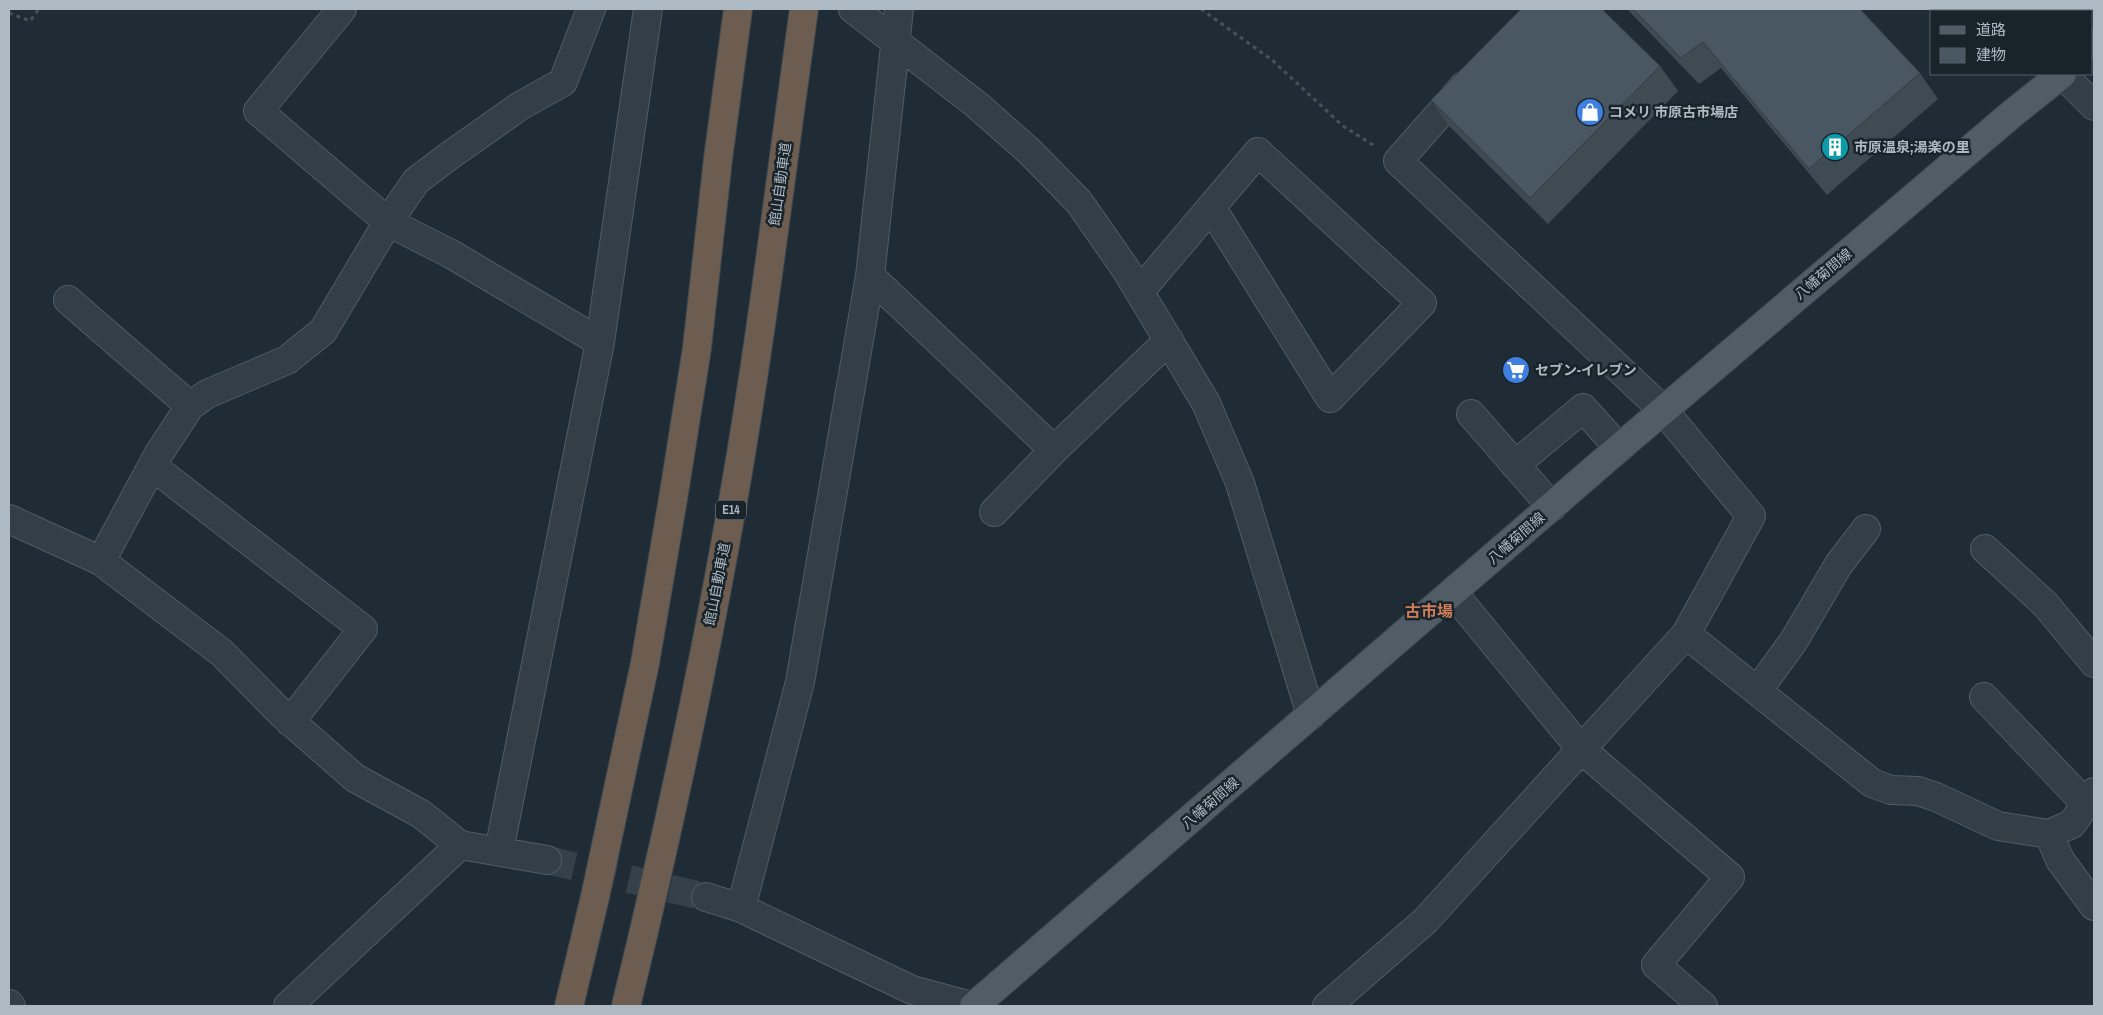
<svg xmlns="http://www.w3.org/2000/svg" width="2103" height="1015" font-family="'Archivo Narrow','Noto Sans JP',sans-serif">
<rect width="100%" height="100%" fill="#202c35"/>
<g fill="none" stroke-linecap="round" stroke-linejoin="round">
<path stroke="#35414a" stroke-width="28" stroke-dasharray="28 14" stroke-linecap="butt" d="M547,860l159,37"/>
<g stroke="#515c64" stroke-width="30">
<path id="minor" d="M342,9l-84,102 130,111 63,32 149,88
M853,9l124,96 52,46 50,51 48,69 79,132 34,80 71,232
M2055,9l1,2
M2062,74l32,32
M870,276l184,174
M1140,291l118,-139 164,151 -92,95 -119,-191
M68,300l122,106
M1471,414l81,93
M1515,465l68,-57 36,40
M152,466l211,163 -73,93
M994,512l60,-62 115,-110
M9,519l92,42 121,92 59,60 74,65 66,36 39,31 87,15
M1985,549l60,55 49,59
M101,561l57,-106 32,-49 17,-12 80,-34 36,-29 65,-109 28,-41 33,-25 71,-50 43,-24 28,-73
M1453,593l128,156 149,128 -74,88 47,41
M1686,634l186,149 19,7 27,1 18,6 62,29 51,8 23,-10 22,-32
M1758,690l35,-48 46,-78 27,-35
M1984,697l102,107
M2049,834l11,26 34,46
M499,851l101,-509 48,-333
M706,897l35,11 171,82 59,16
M741,908l59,-226 70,-406 29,-267
M9,1004l2,2
M288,1006l172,-161
M1327,1006l98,-85 261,-287 65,-118 -87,-105 -266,-250 66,-75"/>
</g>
<g stroke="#3d4750" stroke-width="30">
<path id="major" d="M2092,45l2,-2
M974,1006l645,-558 394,-335 49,-39"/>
</g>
<g stroke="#3e4951" stroke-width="30">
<path id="highway" d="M569,1006l26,-109 50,-234 28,-164 24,-151 21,-189 20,-150
M626,1006c39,-160 74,-321 103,-483 31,-170 51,-343 75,-514"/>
</g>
<path stroke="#415555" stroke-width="3" stroke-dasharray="4 4" stroke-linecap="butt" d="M1201,9l71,51 71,66 30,19
M9,13l21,8 9,-12"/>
<use href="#minor" stroke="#333e46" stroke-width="28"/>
<use href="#major" stroke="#515d66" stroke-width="28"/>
<use href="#highway" stroke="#6c5d50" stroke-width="28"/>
</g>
<path fill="#3e4b53" d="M1627,9h233l60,64 18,26 -111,96 -106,-127 -22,16z
M1660,66l18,25 -130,133 -99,-98 -18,-26z"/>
<path fill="#485761" stroke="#323d44" d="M1521,9h81l58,57 -130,132 -99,-98z
M1633,9h227l60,64 -111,96 -106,-127 -22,16z"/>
<defs>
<g id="shop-disc" transform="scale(1.4375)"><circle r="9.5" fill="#3f7fe0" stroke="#19232a"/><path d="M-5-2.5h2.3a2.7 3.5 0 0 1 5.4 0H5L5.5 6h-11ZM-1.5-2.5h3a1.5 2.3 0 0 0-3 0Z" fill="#fff"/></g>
<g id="building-disc" transform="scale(1.4375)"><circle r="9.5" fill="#0f9aa8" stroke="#19232a"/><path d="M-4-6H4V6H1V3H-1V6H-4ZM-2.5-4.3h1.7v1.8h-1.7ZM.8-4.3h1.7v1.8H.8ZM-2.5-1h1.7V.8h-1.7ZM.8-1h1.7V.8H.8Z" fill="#fff"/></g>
<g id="supermarket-disc" transform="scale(1.4375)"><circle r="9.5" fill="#3f7fe0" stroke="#19232a"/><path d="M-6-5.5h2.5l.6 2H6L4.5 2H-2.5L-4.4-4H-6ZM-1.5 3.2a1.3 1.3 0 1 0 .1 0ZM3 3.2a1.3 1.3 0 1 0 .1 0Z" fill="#fff"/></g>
</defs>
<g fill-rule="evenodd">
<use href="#shop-disc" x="1590" y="112"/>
<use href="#building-disc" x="1835" y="147"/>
<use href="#supermarket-disc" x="1516" y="370"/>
</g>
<g text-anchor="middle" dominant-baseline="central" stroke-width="5" stroke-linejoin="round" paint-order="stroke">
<rect fill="#19232a" stroke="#818c95" stroke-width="1" x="716" y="500.5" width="30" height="19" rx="4"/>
<g font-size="12" font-weight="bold" fill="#adb9c3">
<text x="731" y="510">E14</text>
</g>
<g font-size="14" font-weight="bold" fill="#adb9c3" stroke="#19232a" text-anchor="start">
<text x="1609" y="112">コメリ 市原古市場店</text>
<text x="1854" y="147">市原温泉;湯楽の里</text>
<text x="1535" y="370">セブン-イレブン</text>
</g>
<g font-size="14" fill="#adb9c3" stroke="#19232a">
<text transform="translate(780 184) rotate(-82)">館山自動車道</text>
<text transform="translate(1823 274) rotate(-40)">八幡菊間線</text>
<text transform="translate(1516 538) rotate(-41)">八幡菊間線</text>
<text transform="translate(717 584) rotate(-79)">館山自動車道</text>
<text transform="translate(1210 803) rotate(-41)">八幡菊間線</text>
</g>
<g font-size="16" font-weight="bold" fill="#d07d5c" stroke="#19232a">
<text x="1429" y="611">古市場</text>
</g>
</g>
<rect width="2103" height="1015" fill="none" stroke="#adb9c3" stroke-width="20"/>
<rect x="1930" y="10" width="162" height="65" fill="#19232a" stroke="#545f67"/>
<rect x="1940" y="26" width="25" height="8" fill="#515d66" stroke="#545f67"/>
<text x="1976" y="35" font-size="15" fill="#adb9c3">道路</text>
<rect x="1940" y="48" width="25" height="15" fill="#485761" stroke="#545f67"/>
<text x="1976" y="60" font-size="15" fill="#adb9c3">建物</text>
</svg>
